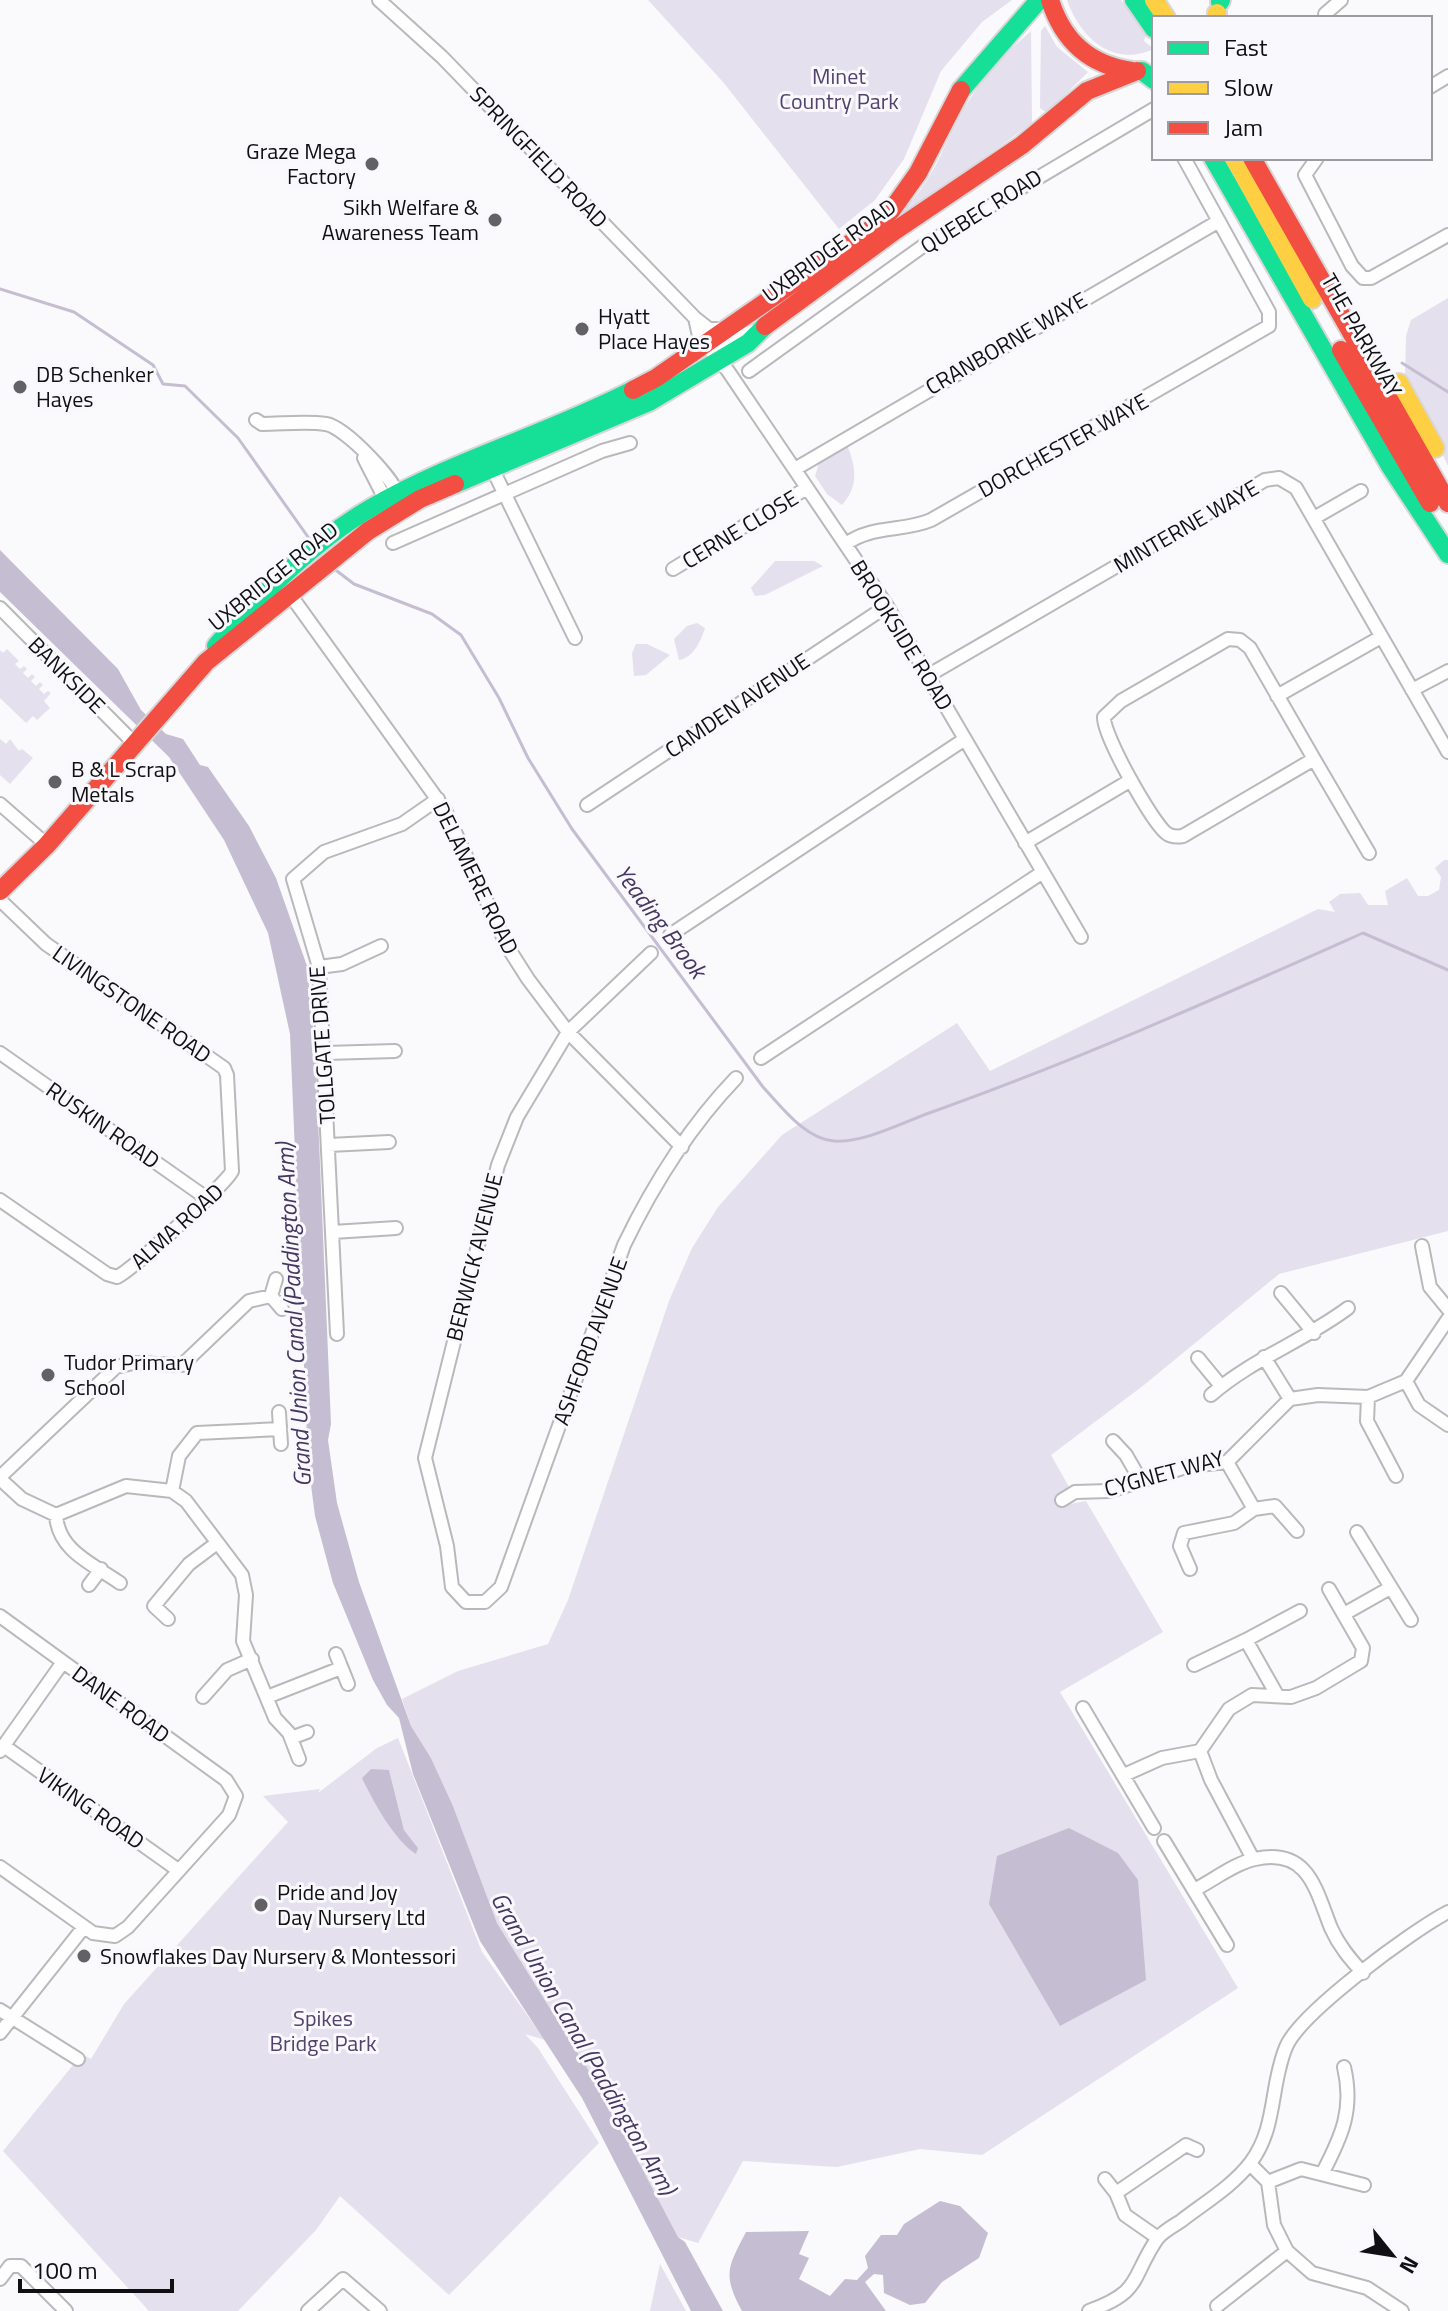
<svg xmlns="http://www.w3.org/2000/svg" width="1448" height="2311" font-family="'Titillium Web',sans-serif">
<rect width="100%" height="100%" fill="#faf9fc"/>
<path fill="#e4e0ee" fill-rule="evenodd" d="M648,0h364l-30,22 -41,49 -37,88 -29,41 -36,29 -116,-147z
M1067,0h54l25,35 -2,6 10,8c-42,19 -74,-12 -87,-49z
M1045,26l12,21 31,25 -41,41 -7,-5 1,-77z
M1031,31l1,92 -139,101 -3,-2c49,-40 51,-81 83,-128 16,-25 36,-44 58,-63z
M1448,298v168l-43,-91 1,-39 5,-16z
M847,445c9,22 12,41 -5,60l-15,-11 -12,-18 5,-16z
M775,561h39l9,5 -58,29 -10,1 -4,-8z
M697,623l8,5c-4,13 -12,30 -26,32l-5,-21 13,-13z
M636,644h11l23,11 -24,20 -12,1 -2,-23z
M7,649l12,12 -4,3 5,5 4,-3 3,3 -4,4 5,5 4,-4 3,3 -4,4 5,5 4,-4 3,3 -4,4 5,5 4,-3 3,2 -7,8 6,7 -13,12 -4,-4 -7,7 -26,-25v-48l3,3z
M0,739l6,5 4,-5 9,12 3,-2 11,9 -23,26 -10,-9z
M1444,860h4v371l-169,43 -135,111 -93,70 18,32 -5,5v13l22,-4 77,131 -103,60 178,296 -256,167 -62,-6 -83,18 -94,-6 -45,82 -20,-6 -76,-145 -105,-169 -44,-117 -22,-48 -20,-32 -9,-27 56,-28 90,-27 20,-44 101,-299 23,-53 26,-41 64,-72 175,-112 33,48 328,-162 17,3 -6,-10 11,-8 20,-1 8,12h20l-3,-14 22,-13 11,18h10l11,-6 2,-13 -6,-9z
M398,1738l84,214 63,88 -20,-6 13,14 61,95 -150,152 -109,-99 -24,34 -78,81h-89l-146,-160 79,-97 9,5 33,-55 164,-182 -25,-26 57,-7 -2,4 59,-45zM389,1770l15,60 14,18 -17,-8 -18,-24z
M660,2264l26,47h-36z"/>
<path fill="#c5bed3" d="M0,550l118,119 23,41 25,24 17,5 17,26 8,2 41,59 27,52 31,88 8,80 16,378 -3,16 9,63 22,79 52,144 20,32 22,48 44,117 105,169 76,145 7,5 38,69h-32l-109,-213 -102,-157 -67,-167 -14,-56 -12,-13 -14,-25 -40,-97 -18,-67 -7,-54 -18,-428 -22,-101 -44,-93 -55,-83 -169,-165z
M371,1769l18,1 15,60 14,18 -2,6c-22,-14 -43,-53 -54,-76z
M1069,1828l49,25 20,27 8,100 -86,46 -71,-122 8,-48z
M940,2201l20,5 28,27 -9,25 -37,24 -17,21 -15,2 -26,-12 -1,-18 -9,-1 -9,8 21,29h-144c-20,-37 -14,-44 4,-79l63,-1 -10,23 10,4 -10,21 31,17 15,-17 12,1 11,-12 -3,-12 16,-21h16l7,-11z"/>
<g fill="none" stroke-linecap="round" stroke-linejoin="round">
<path stroke="#c5bed3" stroke-width="3" d="M0,289l74,23 79,53 10,19 22,2 53,52 75,106
M1402,363l46,29
M333,568l21,16 78,30 29,21 38,63 29,60 44,71 191,258c18,19 42,52 71,54 31,2 69,-19 98,-29 146,-52 289,-116 431,-179l85,37"/>
<g stroke="#b9b8bb" stroke-width="16">
<path id="street" d="M379,0l63,57 253,261 14,11h15
M1325,14l16,-14
M1430,87l18,-11
M1317,158l-12,17 47,91 11,12h8
M1371,278l77,-43
M695,318l4,18 29,35 159,235 194,331
M706,344c23,5 31,-10 52,-14
M749,371l174,-125 231,-137
M256,420l6,4c20,0 44,-3 64,0 19,3 72,58 74,76
M364,458l21,41 6,4
M492,468l83,170
M795,469l424,-248
M1314,518l47,-27
M393,543l209,-92 28,-8
M846,544c25,-19 57,-12 85,-24l338,-194v-14l-85,-154
M673,569l134,-81
M289,593l156,217 62,136 21,33 40,53 114,115
M0,608l134,135
M1228,639l12,1 10,8 64,111 -131,77c-6,1 -12,1 -17,-3 -15,-13 -63,-98 -62,-116l17,-16z
M929,675l336,-195 14,-2 17,10 152,264
M1412,690l36,-19
M1277,696l104,-59
M1314,759l55,94
M0,804l47,41
M587,805l300,-199
M1025,843l106,-63
M0,900l46,44 178,124 3,7 5,96c-4,11 -100,99 -115,106l-10,-3 -107,-74
M670,935l295,-196
M651,953l-83,79 -51,85 -19,48 -73,293 22,88 5,41 14,15h19l16,-15 123,-342c29,-60 66,-119 112,-167
M319,967l23,-3 39,-18
M0,1053l205,144
M326,1053l69,-2
M761,1058l282,-186
M329,1145l60,-3
M333,1232l63,-4
M1422,1246l8,41 18,22
M1281,1293l33,40
M271,1296l5,-17
M337,1334l-18,-367 -26,-88 31,-27 78,-28 36,-25
M1264,1357l26,42
M1198,1358l23,28
M1406,1381l13,24 29,20
M1211,1395c41,-36 93,-54 137,-87
M1368,1397l-1,24 29,55
M279,1412l2,32
M1113,1441l13,14 15,26
M1227,1462l27,47
M0,1477l116,-110 17,-4 49,2 67,-64 22,-5 11,13
M0,1479l22,20 34,16 70,-29 46,5 14,10 56,74 4,20 -3,46 32,77 14,15 10,26
M172,1491l7,-35 18,-23 83,-4
M1062,1500l13,-8 34,-1 80,-25 38,-4 63,-63 28,-4 50,2 38,-16 42,-62
M56,1515c2,36 37,49 64,68
M1357,1532l54,88
M1190,1569l-10,-23 4,-13 50,-10 20,-14 21,-3 22,25
M89,1585l12,-16
M1344,1614l46,-26
M0,1616l226,164 10,16 -7,19 -101,112 -13,9 -22,-3 -93,-66
M168,1619l-14,-13 35,-42 28,-21
M336,1654l12,30
M1194,1665l52,-25
M1277,1695l-31,-55 54,-29
M203,1697l24,-27 25,-11
M267,1697l74,-29
M1083,1708l71,120
M291,1738l16,-6
M4,1746l174,124
M0,1751l63,-89
M1124,1775l38,-17 38,-7
M1164,1841l63,104
M1253,1859l-42,-79 -11,-29 29,-42 23,-14 39,2 25,-9 45,-27 2,-13 -34,-59
M1194,1890c18,-9 41,-27 61,-31 54,-12 61,32 76,69 8,18 19,31 32,45
M0,2010l78,49
M0,2033l84,-106
M1250,2164l18,18 6,43 13,26 25,22 55,15 35,23
M1322,2174c20,-38 32,-65 22,-107
M1105,2179l11,14
M1268,2182l33,-13 63,16
M1158,2238l-33,-23 -9,-22 70,-48 11,5
M0,2279l10,-13h11l45,45
M1217,2306l70,-55
M308,2311l35,-32 37,32
M1089,2311c54,-20 41,-32 68,-72 5,-7 16,-13 24,-18 23,-18 52,-35 70,-59 26,-35 19,-77 35,-115 14,-34 127,-117 162,-135"/>
</g>
<g stroke="#d7d6d8" stroke-width="22">
<path id="fast" d="M1134,0l20,29
M1220,2l1,-2
M1142,71l12,9
M961,90l78,-90
M1213,158l177,308 58,88
M455,484l194,-82 99,-59 17,-17
M216,646c44,-50 96,-104 155,-138 83,-48 177,-74 262,-118"/>
</g>
<g stroke="#d7d6d8" stroke-width="22">
<path id="slow" d="M1154,0l12,18
M1217,13v5
M1234,158l78,141
M1399,383l36,65"/>
</g>
<g stroke="#d7d6d8" stroke-width="22">
<path id="jam" d="M1050,0c13,41 39,65 82,71
M1252,158l196,345
M765,326l131,-96 126,-85 65,-54 50,-20
M1341,350l89,153
M633,390l23,-12 215,-149 20,-18 27,-38 43,-83
M0,891l47,-46 159,-183 162,-131 52,-32 35,-15"/>
</g>
<use href="#street" stroke="#fefeff" stroke-width="12"/>
<use href="#fast" stroke="#16e098" stroke-width="18"/>
<use href="#slow" stroke="#ffcf43" stroke-width="18"/>
<use href="#jam" stroke="#f24e42" stroke-width="18"/>
</g>
<g fill="#626163" stroke="#f9f8fd" stroke-width="3">
<circle cx="372" cy="164" r="8"/>
<circle cx="495" cy="220" r="8"/>
<circle cx="582" cy="329" r="8"/>
<circle cx="20" cy="387" r="8"/>
<circle cx="55" cy="782" r="8"/>
<circle cx="48" cy="1375" r="8"/>
<circle cx="261" cy="1905" r="8"/>
<circle cx="84" cy="1956" r="8"/>
</g>
<g text-anchor="middle" dominant-baseline="central" stroke-width="6" stroke-linejoin="round" paint-order="stroke">
<g font-size="22" fill="#52426d" stroke="#f9f8fd">
<text x="839" y="76">Minet<tspan x="839" dy="25">Country Park</tspan></text>
<text x="323" y="2018">Spikes<tspan x="323" dy="25">Bridge Park</tspan></text>
</g>
<g font-size="22" fill="#100f11" stroke="#f9f8fd" text-anchor="start">
<text x="356" y="151" text-anchor="end">Graze Mega<tspan x="356" dy="25">Factory</tspan></text>
<text x="479" y="207" text-anchor="end">Sikh Welfare &amp;<tspan x="479" dy="25">Awareness Team</tspan></text>
<text x="598" y="316">Hyatt<tspan x="598" dy="25">Place Hayes</tspan></text>
<text x="36" y="374">DB Schenker<tspan x="36" dy="25">Hayes</tspan></text>
<text x="71" y="769">B &amp; L Scrap<tspan x="71" dy="25">Metals</tspan></text>
<text x="64" y="1362">Tudor Primary<tspan x="64" dy="25">School</tspan></text>
<text x="277" y="1892">Pride and Joy<tspan x="277" dy="25">Day Nursery Ltd</tspan></text>
<text x="100" y="1956">Snowflakes Day Nursery &amp; Montessori</text>
</g>
<g font-size="22" fill="#100f11" stroke="#f9f8fd">
<text transform="translate(539 157) rotate(46)">SPRINGFIELD ROAD</text>
<text transform="translate(981 211) rotate(-32)">QUEBEC ROAD</text>
<text transform="translate(829 250) rotate(-36)">UXBRIDGE ROAD</text>
<text transform="translate(1362 335) rotate(60)">THE PARKWAY</text>
<text transform="translate(1006 343) rotate(-30)">CRANBORNE WAYE</text>
<text transform="translate(1063 445) rotate(-29)">DORCHESTER WAYE</text>
<text transform="translate(1186 526) rotate(-30)">MINTERNE WAYE</text>
<text transform="translate(740 529) rotate(-31)">CERNE CLOSE</text>
<text transform="translate(273 576) rotate(-39)">UXBRIDGE ROAD</text>
<text transform="translate(902 635) rotate(58)">BROOKSIDE ROAD</text>
<text transform="translate(67 675) rotate(45)">BANKSIDE</text>
<text transform="translate(737 705) rotate(-34)">CAMDEN AVENUE</text>
<text transform="translate(476 878) rotate(64)">DELAMERE ROAD</text>
<text transform="translate(132 1004) rotate(35)">LIVINGSTONE ROAD</text>
<text transform="translate(322 1045) rotate(-94)">TOLLGATE DRIVE</text>
<text transform="translate(103 1125) rotate(35)">RUSKIN ROAD</text>
<text transform="translate(177 1226) rotate(-42)">ALMA ROAD</text>
<text transform="translate(474 1257) rotate(-76)">BERWICK AVENUE</text>
<text transform="translate(590 1341) rotate(-70)">ASHFORD AVENUE</text>
<text transform="translate(1164 1473) rotate(-15)">CYGNET WAY</text>
<text transform="translate(121 1704) rotate(36)">DANE ROAD</text>
<text transform="translate(91 1808) rotate(35)">VIKING ROAD</text>
</g>
<g font-size="24" font-style="italic" fill="#463761" stroke="#f9f8fd">
<text transform="translate(661 921) rotate(53)">Yeading Brook</text>
<text transform="translate(293 1315) rotate(-93)">Grand Union Canal (Paddington Arm)</text>
<text transform="translate(584 2043) rotate(60)">Grand Union Canal (Paddington Arm)</text>
</g>
</g>
<rect x="1152" y="16" width="280" height="144" fill="#f9f8fd" stroke="#9c9b9f" stroke-width="2"/>
<rect x="1168" y="42" width="40" height="12" fill="#16e098" stroke="#9c9b9f" stroke-width="2"/>
<text x="1224" y="56" font-size="24" fill="#100f11">Fast</text>
<rect x="1168" y="82" width="40" height="12" fill="#ffcf43" stroke="#9c9b9f" stroke-width="2"/>
<text x="1224" y="96" font-size="24" fill="#100f11">Slow</text>
<rect x="1168" y="122" width="40" height="12" fill="#f24e42" stroke="#9c9b9f" stroke-width="2"/>
<text x="1224" y="136" font-size="24" fill="#100f11">Jam</text>
<g transform="translate(1392 2255) rotate(120)" stroke="#f9f8fd" stroke-width="6" paint-order="stroke">
<path d="M0-6L14 30L0 20L-14 30Z" fill="#100f11"/>
<text y="-12" font-size="22" font-weight="bold" text-anchor="middle" fill="#100f11">N</text>
</g>
<path d="M20 2279v12h152v-12" fill="none" stroke="#100f11" stroke-width="4"/>
<text x="32" y="2279" font-size="24" fill="#100f11" stroke="#f9f8fd" stroke-width="6" paint-order="stroke">100 m</text>
</svg>
